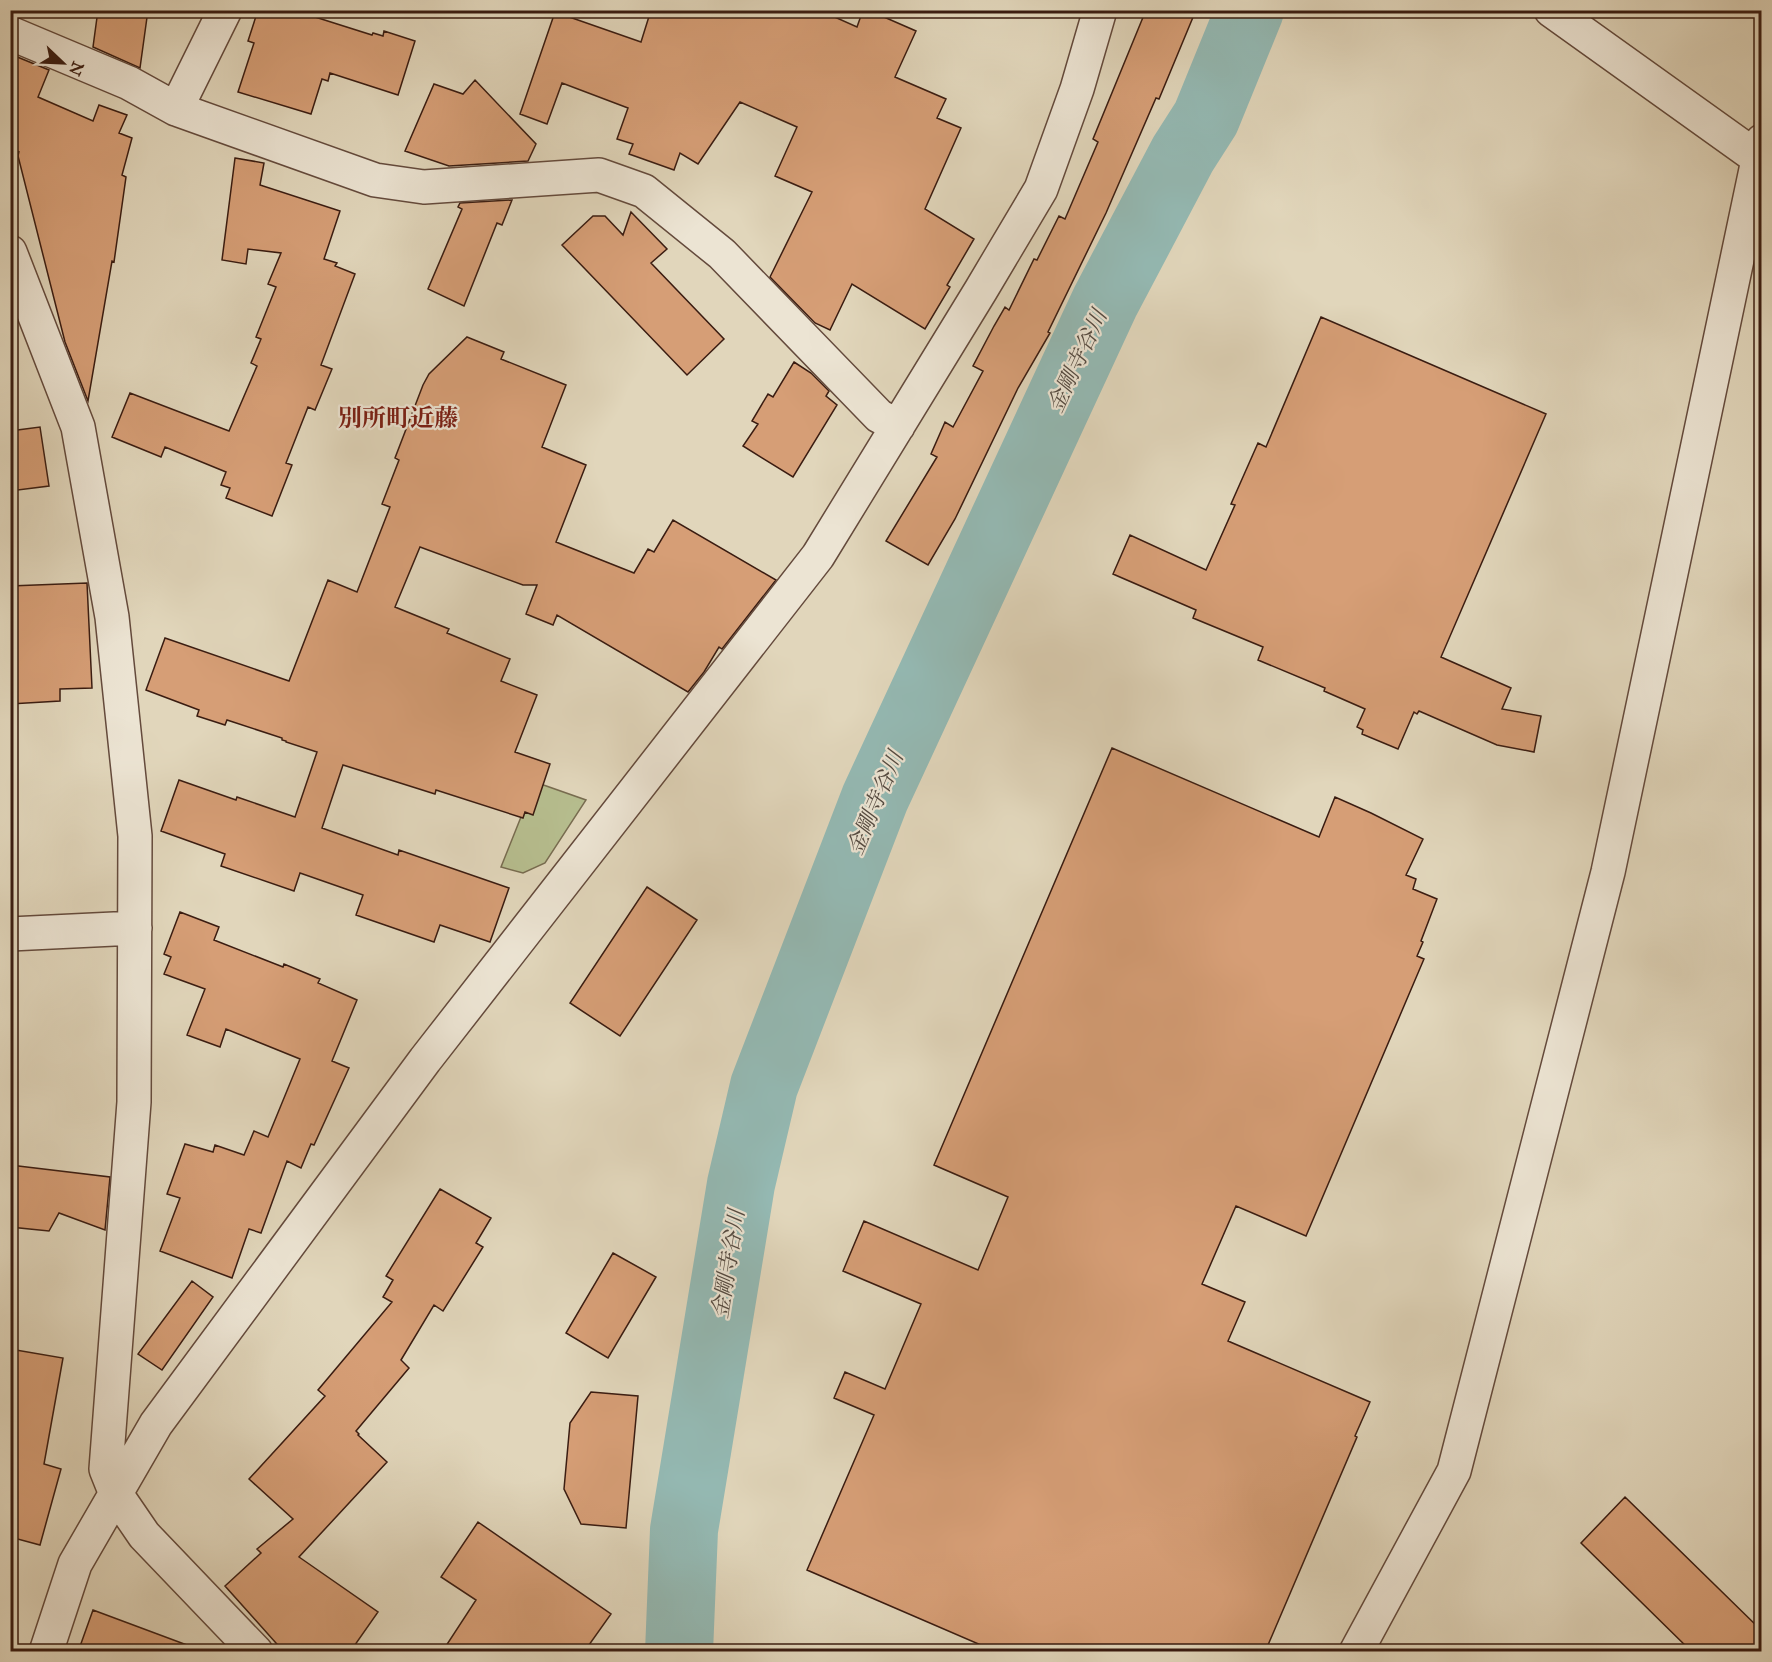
<svg xmlns="http://www.w3.org/2000/svg" width="1772" height="1662" font-family="'IM FELL Great Primer','Noto Serif JP',serif">
<rect width="100%" height="100%" fill="#e1d6bb"/>
<filter id="stains"><feTurbulence type="fractalNoise" baseFrequency=".00333" numOctaves="4"/><feColorMatrix values="0 0 0 0 .2 0 0 0 0 .09 0 0 0 0 .02 0 0 0 .5 -.17"/></filter>
<radialGradient id="worn" r=".72"><stop offset=".6" stop-color="#630" stop-opacity="0"/><stop offset="1" stop-color="#630" stop-opacity=".3"/></radialGradient>
<path fill="#b6bd8e" stroke="#786c50" stroke-width="1.5" d="M535,782l51,18 -41,63 -22,10 -22,-6z"/>
<g fill="none" stroke-linecap="round" stroke-linejoin="round">
<path stroke="#94b9b3" stroke-width="68" d="M679,1652l5,-122 57,-346 23,-98 111,-288 230,-496 78,-148 23,-36 44,-108"/>
</g>
<path fill="#d69e76" stroke="#3a1c11" stroke-width="1.5" d="M98,10h50l-8,58 -47,-21z
M258,10h35l79,25 1,-2 10,3 1,-5 31,10 -17,54 -68,-22 -2,8 -6,-2 -11,35 -73,-22 16,-49 -6,-2z
M651,10h168l38,17 6,-17h5l48,21 -21,46 51,22 -9,19 24,10 -36,81 49,30 -27,46 3,2 -25,42 -73,-45 -22,46 -15,-7 -45,-46 42,-85 -37,-16 22,-49 -57,-25 -42,62 -18,-11 -6,17 -45,-16 4,-10 -16,-5 11,-31 -66,-25 -15,41 -27,-10 35,-102 86,30z
M1146,10h50l-37,89 -3,-1 -50,115 -58,119 2,1 -32,55 -63,131 -27,46 -42,-24 51,-84 -6,-3 14,-32 8,5 30,-56 -10,-5 21,-40 11,-19 4,3 25,-51 3,1 22,-44 6,3 33,-77 -5,-3z
M10,54l39,16 -11,27 55,24 6,-16 28,10 -8,18 13,5 -10,37 4,2 -12,85 -2,-1 -24,140 -23,-59 -47,-186 1,-5 -9,12z
M475,80l61,64 -8,17 -79,5 -44,-15 29,-67 29,10z
M235,158l29,5 -4,22 80,26 -16,48 13,4 -2,3 20,8 -34,91 11,4 -17,41 -7,-3 -22,56 6,2 -20,51 -46,-18 4,-10 -9,-3 5,-13 -61,-25 -4,10 -49,-20 18,-44 99,38 28,-65 -6,-3 10,-24 -5,-2 20,-50 -8,-3 13,-31 -33,-4 -2,15 -24,-4z
M512,200l-10,25 -5,-2 -33,83 -36,-17 34,-80 -4,-2 2,-4z
M631,212l36,37 -16,14 73,76 -37,36 -125,-130 31,-29h12l18,19z
M1321,317l225,97 -105,243 70,31 -9,21 39,7 -7,36 -37,-7 -78,-34 -2,3 -3,-2 -16,37 -36,-15 1,-4 -6,-3 8,-18 -41,-18 1,-3 -67,-28 5,-13 -70,-29 3,-8 -83,-36 17,-39 76,35 29,-65 -4,-1 27,-61 8,4z
M467,337l37,15 -3,7 65,26 -24,62 44,18 -30,77 78,31 14,-24 6,3 19,-32 103,60 -54,69 -3,-2 -15,25 -16,20 -131,-77 -4,10 -27,-11 11,-29h-14l-103,-38 -25,60 54,22 -2,4 63,26 -9,22 36,14 -22,57 35,12 -17,51 -8,-3 -2,6 -87,-28 -1,4 -92,-29 -21,63 76,27 1,-5 110,38 -19,54 -50,-17 -6,17 -78,-27 7,-20 -63,-22 -6,18 -73,-25 4,-12 -64,-23 18,-51 57,20 1,-3 58,20 22,-65 -31,-10v-1l-4,-1v-2l-55,-18 -2,5 -28,-9 2,-6 -53,-20 19,-52 124,43 39,-101 29,12 33,-85 -8,-3 17,-44 -4,-2 28,-73 6,-11z
M794,362l17,11 18,18 -3,5 11,9 -44,72 -50,-31 15,-22 -6,-3 16,-27 5,3z
M40,427l9,59 -39,5v-60z
M87,583l5,105 -32,1v12l-50,3v-118z
M1112,748l207,89 16,-40 36,16 52,26 -17,36 10,4 -3,10 24,10 -16,42 2,1 -6,14 7,3 -118,277 -70,-30 -34,78 43,18 -17,39 142,61 -15,34 2,1 -92,215h-268l-190,-82 67,-155 -40,-17 11,-26 40,17 36,-85 -78,-33 21,-50 114,49 30,-73 -74,-32z
M647,887l50,33 -77,116 -50,-33z
M180,912l39,15 -5,13 69,27 1,-3 36,15 -2,4 39,17 -25,61 17,7 -35,77 -3,-1 -10,24 -14,-7 -26,72 -12,-4 -17,49 -72,-27 20,-53 -13,-4 18,-50 28,8 2,-7 29,10 10,-24 14,6 32,-78 -74,-30 -6,18 -33,-12 18,-46 -41,-15 7,-17 -7,-3z
M10,1165l100,12 -5,53 -46,-17 -10,18 -39,-4z
M440,1189l51,29 -15,25 7,4 -40,64 -9,-6 -33,55 8,8 -53,63 3,3 -1,1 29,27 -88,95 79,55 -28,40h-66l-59,-66 36,-33 -4,-4 36,-30 -44,-40 76,-83 -7,-6 74,-88 -9,-5 10,-17 -7,-4z
M613,1253l43,24 -48,81 -42,-25z
M192,1281l21,16 -51,73 -24,-16z
M10,1349l53,9 -19,106 17,5 -21,76 -30,-8z
M591,1392l47,4 -12,132 -45,-4 -17,-35 6,-66z
M1625,1497l136,133v22h-69l-111,-109z
M478,1522l133,92 -27,38h-142l34,-52 -35,-23z
M93,1610l102,38 -1,4h-116z"/>
<g fill="none" stroke-linecap="round" stroke-linejoin="round">
<g stroke="#644a3c" stroke-width="36">
<path id="minor" d="M1551,10l211,151
M10,33l119,50 47,26 199,71 49,7 175,-12 45,16 78,63 157,162 19,10
M176,109l49,-99
M10,252l68,175 34,190 23,219 -1,266 -28,367 10,25 28,41 112,117
M10,934l125,-6
M46,1652l29,-88 81,-140 269,-364 393,-504 163,-266 60,-101 36,-100 23,-79"/>
</g>
<g stroke="#644a3c" stroke-width="36">
<path id="tertiary" d="M1356,1652l98,-181 154,-599 154,-731"/>
</g>
<use href="#minor" stroke="#ece4d3" stroke-width="33"/>
<use href="#tertiary" stroke="#ece4d3" stroke-width="33"/>
</g>
<g text-anchor="middle" dominant-baseline="central" stroke-width="4.5" stroke-linejoin="round" paint-order="stroke">
<g font-size="22" font-style="italic" fill="#554b42" stroke="#ece4d3">
<text transform="translate(1077 361) rotate(-65)">金剛寺谷川</text>
<text transform="translate(875 803) rotate(-67)">金剛寺谷川</text>
<text transform="translate(728 1264) rotate(-81)">金剛寺谷川</text>
</g>
<g font-size="24" font-weight="bold" fill="#7a1f14" stroke="#ece4d3">
<text x="398" y="418">別所町近藤</text>
</g>
</g>
<rect width="1772" height="1662" fill="none" stroke="#e1d6bb" stroke-width="36"/>
<rect x="12" y="12" width="1748" height="1638" fill="none" stroke="#3a1c11" stroke-width="3"/>
<rect x="18" y="18" width="1736" height="1626" fill="none" stroke="#3a1c11" stroke-width="1.5"/>
<g transform="translate(63 63) rotate(113)" stroke="#ece4d3" stroke-width="4.5" paint-order="stroke">
<path d="M0-4.5L10 22L0 15L-10 22Z" fill="#3a1c11"/>
<text y="-9" font-size="16" font-weight="bold" text-anchor="middle" fill="#3a1c11">N</text>
</g>
<rect width="100%" height="100%" filter="url(#stains)"/>
<rect width="100%" height="100%" fill="url(#worn)"/>
</svg>
